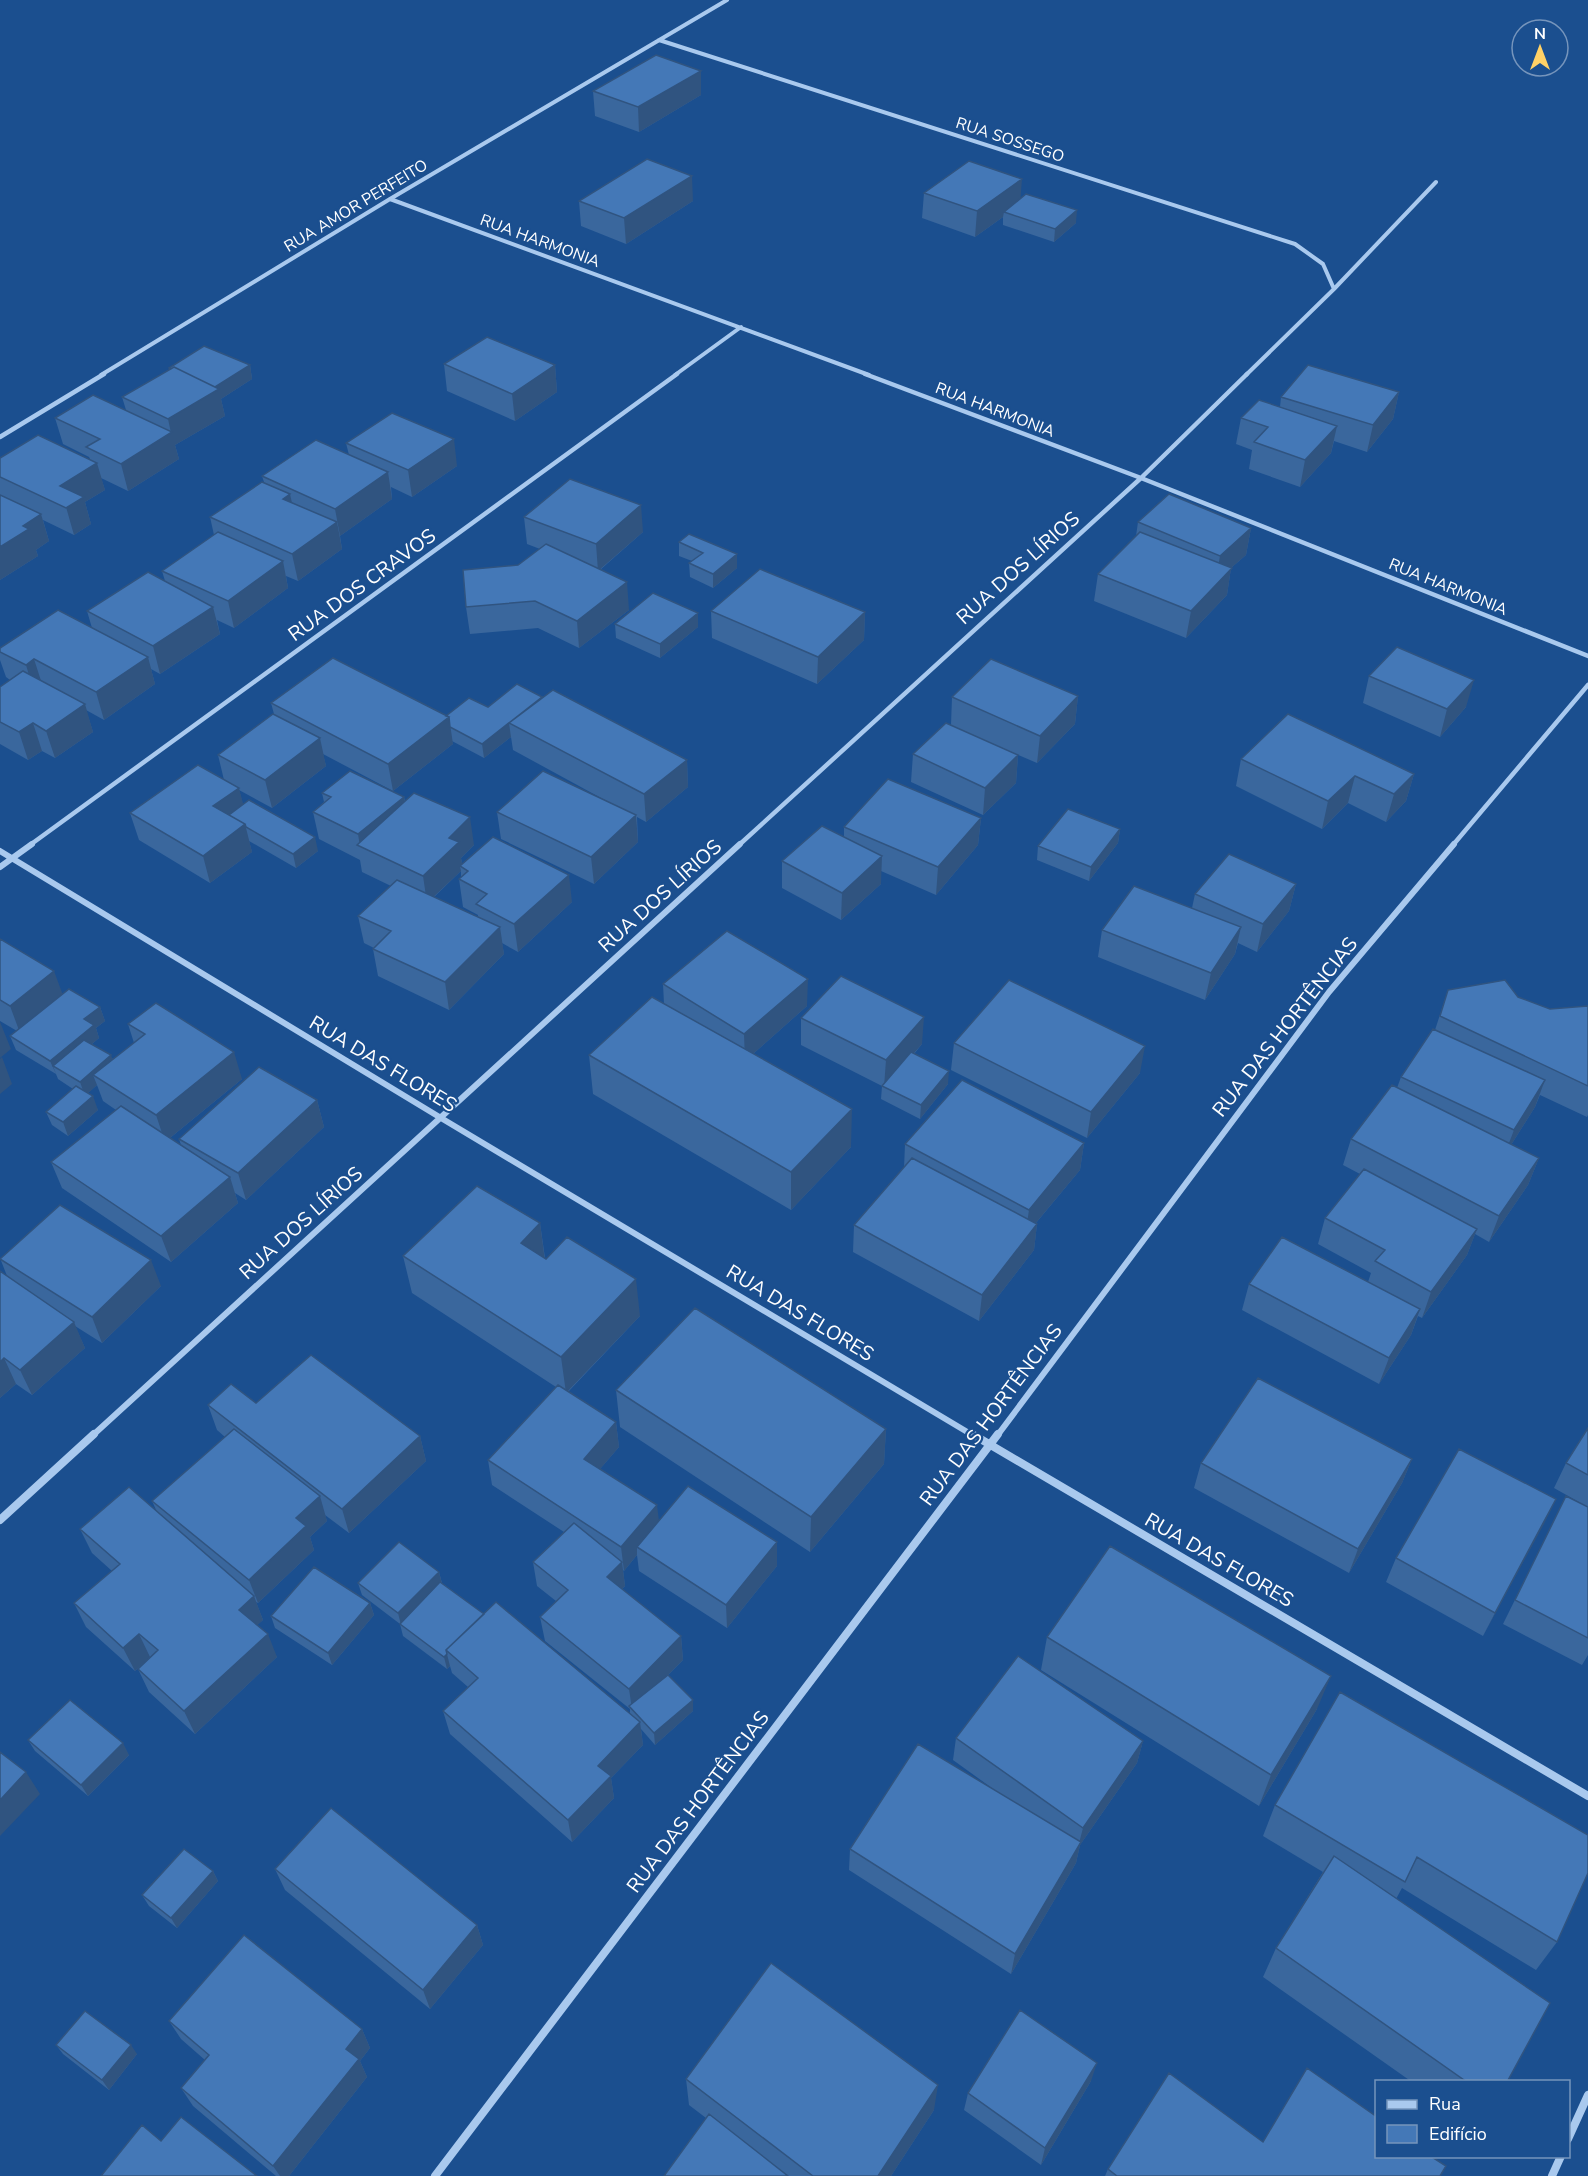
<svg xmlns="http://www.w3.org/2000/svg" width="1588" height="2176" font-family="'Nunito Sans',sans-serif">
<rect width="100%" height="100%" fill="#1b4f8f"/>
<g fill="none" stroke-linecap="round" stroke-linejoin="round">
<path stroke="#a9c9ee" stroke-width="4" d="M659,40l636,204 28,20 11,25
M390,199l479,176
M101,375l289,-176 337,-199
M675,375l66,-48
M1246,375l88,-86 102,-107"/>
<path stroke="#a9c9ee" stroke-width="4.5" d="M865,374l276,104 447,178
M0,437l104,-63
M30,845l647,-471
M739,845l402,-367 106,-104
M1453,845l135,-160"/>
<path stroke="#a9c9ee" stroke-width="6" d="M0,851l441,267 533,318
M0,867l32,-23
M92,1436l648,-592
M997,1436l332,-444 125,-148"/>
<path stroke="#a9c9ee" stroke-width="8" d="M972,1434l616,362
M0,1520l94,-86
M1568,2139l20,-44
M435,2176l563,-742
M1552,2176l9,-20"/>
</g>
<path fill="#3a679d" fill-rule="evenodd" d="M593,91l108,4 -62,37 -44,-16z
M924,193l96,6 56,24 -22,19 -51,-17v-8l-28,20 -53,-19z
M579,201h114l-67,43 -45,-18z
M444,364l111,1 2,27 -42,29 -68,-30z
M250,365l2,14 -31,20 4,17 -50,29 4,14 -51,32 -27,-13 4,12 -20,12 6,22 -17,11 -31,-15 6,21 -13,9 2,6 -38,24v-122l90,1 -1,-2 -26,-13 -8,-26 71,-8 -4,-13 47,-27v-2z
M1399,392l-6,27 -26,33 -33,-11 -3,12 -31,34 -51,-18 3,-19 -16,-6 5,-26 39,-11 1,-10z
M346,443l111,23 -45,31 -21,-10 1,12 -52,37 2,13 -44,32 -12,-5 2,12 -54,40 -17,-8 3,14 -60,40 -9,-5 4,15 -51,36 -18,-10 7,22 -38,26 -13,-7 -14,9 -28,-16v-57l10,-7 -4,-3 -6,-17v-12l92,-20 -5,-17 78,-30 -3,-10 52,-36 -4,-18 54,-35 -2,-6 87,-21z
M524,517l119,15 -43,38 29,40 -50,38 -41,-20 -68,6 -4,-27 52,-42 22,-16 -13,-5z
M1138,522l113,6 -5,27 -15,13 -4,27 -41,43 -92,-37 4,-27 38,-38z
M679,542l58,26 -24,20 -23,-11 -1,-14 3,-2 -13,-5z
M711,611l154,1 -1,28 -47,44 -105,-46z
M615,624l83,3 -38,31 -44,-20z
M1369,676l97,31 -26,30 -77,-34z
M1078,696l-3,28 -38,39 -76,-33 57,25 -2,28 -33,32 -72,-33 2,-28 38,-29 1,-28z
M542,697v1l145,62 1,27 -42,35 -9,-5 1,25 -44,42 -93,-45 -4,-27 115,-8 -99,-54 -2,-13 -27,21 -32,-17 1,3 -60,47 -70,-37 3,12 -54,42 -33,-18 4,15 75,46 -22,17 -47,-27 3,11 -42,31 -71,-43 -9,-27 94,-33 -6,-25 56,-41 -3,-11 175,13z
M1241,759l173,15 -8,27 -20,21 -38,-19 -26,26 -86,-43z
M322,793l82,4 1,4 69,44 -13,13 1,6 110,38 -54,50 -16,-9 2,11 -55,56 -71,-34 -5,-27 1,-1 -10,-5 -6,-27 33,-30 -29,-14 -2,-12 -41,-21 -6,-27 11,-10zM461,871v6l-2,2 4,28 15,8v2l-44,-20z
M981,818l-3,27 -42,50 -55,-24v13l-40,36 -59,-32v-27l62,-24v-10z
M1120,829l-2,14 -29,38 -52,-21 1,-14z
M1296,884l-7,27 -32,41 -19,-9 -3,11 -30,46 -107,-43 4,-27 90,-22 3,-14z
M0,939l63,55 37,13 5,14 -9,7 3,10 -7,6 21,15 21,-16 -6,-19 114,55 -72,59 11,7 -2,-6 138,-39 7,27 -78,73 -11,-7 3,10 -67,59 -109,-74 -11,-26 65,-52 -13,-9 -6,-16 -9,8 10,17 -30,26 -16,-11 -6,-13 27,-23 -15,-10 -2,-5 -40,-24 -6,-14 7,-5 -17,-10z
M663,984l144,22 -54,48 98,93 -60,63 -198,-116 -4,-39 75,-51z
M1448,990l70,7 32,12 38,-3v109l-1,2 -47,-22 -5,12 -24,38 28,13 -11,27 -39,57 -14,-8 -8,21 -45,63 -4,-2 -7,19 -32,49 -137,-74 7,-26 119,-2 3,-9 -53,-29 7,-26 35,-44 -17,-9 8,-26 46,-51 4,-11 34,-47z
M801,1018l121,26 -8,10 34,30 -28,35 -39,-20 1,-13 -81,-41z
M954,1043l186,30 -53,65 -136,-68z
M1084,1143l-4,27 -44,53 1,1 -3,26 -55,71 -126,-69 1,-27 50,-57 1,-24z
M540,1223l5,35 95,58 -72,76 48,30 3,25 -19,22 59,52 118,21v24l-50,62 -88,-57 -2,-16 -13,16 -1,-1 2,16 -3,3 59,47 2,24 -15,15 25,25v11l-38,34 -14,-16 2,16 -32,33 3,20 -42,44 -122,-108 -7,-23 25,-24 -16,-14 -2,-7 -3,3 -44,-33 -3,-12 -38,-29 -4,-12 81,-11 3,11 42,31 146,100v-5l-85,-68 -5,-24 16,-16 -19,-15 -4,-24 31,-30 -72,-47 -4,-25 68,-73 -144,-94 -9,-37z
M0,1258l161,28 -59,57 -27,-17 10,22 -53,47 -16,-11 -16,14 7,-122z
M616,1390l270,39 -2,35 -74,88 -190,-125z
M256,1403l164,33 6,25 -77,72 -24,-18 2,6 -17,16 4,13 -56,53 -2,-1 7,18 -6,5 20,32 -82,77 -46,-42 -11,-23 12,-11 -15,13 -49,-44 -12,-24 38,-32 -20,-18 -12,-24 77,-17 -5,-11 73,-64 -8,-7 -9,-25z
M1588,1428v227l-6,10 -79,-41 51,-103 32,-15 -32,-18 12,-25z
M1412,1459l-10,24 -53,90 -155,-85 7,-25z
M1556,1499l-73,137 -97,-54 10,-24z
M370,1603l4,12 -42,50 -57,-37 -4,-12z
M1047,1637l270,72 -58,97 -218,-136z
M1340,1692l217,250 -21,28 -134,-82 -6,11 111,183h-95l-149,-105 13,-29 47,-76 -60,-36 12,-31z
M956,1738l187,3 -6,22 -57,82 -4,18 -65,111 -162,-104 1,-21 146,-58 -43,-31z
M28,1740l101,15 -41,41 -53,-45z
M275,1869l202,56 6,20 -53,64 -145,-119z
M213,1871l5,10 -41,47 -28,-22 -7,-11z
M169,2021l193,8 8,19 -10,13 7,16 -78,99h-13l-83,-70 -12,-18 24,-28 -24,-21z
M56,2045l81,9 -28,36 -46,-36z
M686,2079l248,31 -43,66h-227l42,-58 -17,-13z
M1091,2081l-50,84 -77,-55 4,-17z
M1263,2142l177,34h-335l3,-7z"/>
<path fill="#305480" d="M701,71v24l-62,37 -1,-25z
M692,176l1,25 -67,43 -2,-26z
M1022,179l-2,26 -16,7 -1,5 -28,20 2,-26z
M1077,210l-1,13 -22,19 1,-13z
M250,365l2,14 -31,20 4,17 -50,29 4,14 -51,32 -7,-27 50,-31 -3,-14 46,-32z
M555,365l2,27 -42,29 -3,-27z
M1399,392l-6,27 -26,33 6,-27z
M1337,426l-6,27 -31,34 5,-27z
M454,439l3,27 -45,31 -4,-27z
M97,463l8,27 -20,12 6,22 -17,11 -14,-49z
M388,472l4,27 -52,37 -5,-27z
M290,494l6,27 -13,-22z
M641,505l2,27 -45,39 -2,-27z
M41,514l8,27 -13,9 2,6 -38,24v-33l23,-21z
M337,522l5,27 -44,32 -6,-27z
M1251,528l-5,27 -15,13 -4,27 -41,43 5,-27 24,-28 5,-27z
M737,554v14l-24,20v-14z
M283,561l5,27 -54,40 -6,-27z
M627,582l2,28 -50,38 -2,-27z
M213,607l7,27 -60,40 -7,-28z
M865,612l-1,28 -47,44 1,-27z
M698,613v14l-38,31v-14z
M148,657l7,27 -51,36 -8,-28z
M34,659l9,28 -9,5 -8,-27z
M1474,680l-8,27 -26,30 7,-28z
M1078,696l-3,28 -38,39 3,-27z
M542,697l1,14 -34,12 2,14 -27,21 -2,-14z
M85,704l8,28 -38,26 -9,-27z
M449,717l4,27 -60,47 -5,-27z
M33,723l9,28 -14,9 -9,-28z
M320,738l6,28 -54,42 -7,-28z
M1018,755l-2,28 -33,32 2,-27z
M687,760l1,27 -42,35 -2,-28z
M1414,774l-8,27 -20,21 8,-28z
M1355,776l-7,27 -26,26 6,-28z
M239,788l7,27 -10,7 -23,-16z
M404,797l5,27 -49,23 -2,-13z
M636,815l2,27 -44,42 -3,-27z
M470,817l4,28 -13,13 2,10 -3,-2 1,5 -34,32 -4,-27 26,-38z
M981,818l-3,27 -42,50 2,-28z
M245,824l7,28 -42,31 -7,-27z
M1120,829l-2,14 -29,38 2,-14z
M315,837l3,14 -22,17 -3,-14z
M882,856l-1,28 -40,36 1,-27z
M569,875l3,27 -54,50 -4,-28z
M1296,884l-7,27 -32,41 6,-28z
M500,927l4,27 -55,56 -4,-28z
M1241,927l-6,27 -30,46 6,-27z
M54,971l10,27 -44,35 -10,-27z
M808,979l-1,27 -62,55 -1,-27z
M100,1007l5,14 -9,7 3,10 -38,32 -8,-4 3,8 -6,-13 34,-42z
M924,1017l-2,27 -38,43 2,-27z
M0,1022l11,27 -11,9z
M1145,1046l-5,27 -53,65 4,-26z
M234,1052l8,27 -77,63 -9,-27z
M111,1055l5,14 -23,6 4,10 -12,11 -5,-14z
M2,1057l10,27 -12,10v-35z
M949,1071l-1,13 -28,35 1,-14z
M1545,1080l-10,27 -31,49 10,-26z
M93,1096l5,14 -30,26 -5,-14z
M317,1100l7,27 -78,73 -8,-27z
M852,1109l-1,38 -60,63v-38z
M1084,1143l-4,27 -55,66 4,-26z
M1539,1158l-11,27 -39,57 10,-26z
M230,1177l8,26 -67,59 -10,-26z
M540,1223l5,38 -24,-18z
M1037,1224l-3,26 -55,71 3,-26z
M1477,1229l-10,26 -45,63 9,-26z
M151,1260l10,26 -59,57 -10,-26z
M636,1279l4,37 -74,77 -5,-36z
M1420,1309l-9,26 -32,49 10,-26z
M74,1322l11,26 -53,47 -12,-25z
M4,1358l12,26 -16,14v-36z
M616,1422l3,25 -31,36 -4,-24z
M886,1429l-2,35 -74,88 1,-35z
M420,1436l6,25 -77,72 -7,-24z
M1412,1459l-10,24 -53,90 9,-24z
M320,1496l7,25 -17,16 4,13 -56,53 -9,-23 47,-62z
M1556,1499l-12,25 -61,112 12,-23z
M657,1505l3,24 -23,18v8l-13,16 -3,-24z
M777,1542v24l-50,62 -1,-23z
M622,1562l3,24 -15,15 -3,-24z
M439,1572l3,12 -41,41 -3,-12z
M254,1596l9,24 -14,13 -10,-23z
M370,1603l4,12 -42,50 -4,-12z
M139,1634l11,23 -15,14 -12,-23z
M268,1634l9,23 -82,77 -11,-23z
M681,1636l2,24 -50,50 -1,-1 -3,-20z
M447,1654l3,12 -3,3 -3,-12z
M1331,1676l-14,33 -58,97 12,-31z
M693,1700v11l-38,34 -1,-12z
M640,1722l3,23 -32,33 3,20 -42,44 -4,-22 30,-54z
M1143,1741l-6,22 -57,82 -4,18 -65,111 4,-20 63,-107 5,-19z
M123,1743l6,12 -41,41 -7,-11z
M26,1772l14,22 -40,42v-36z
M213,1871l5,10 -41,47 -6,-10z
M477,1925l6,20 -53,64 -7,-19z
M362,2029l8,19 -10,13 7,16 -78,99h-9l-7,-10 73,-117z
M131,2045l6,9 -28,36 -7,-10z
M1097,2063l-6,18 -50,84 4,-17z
M938,2085l-4,25 -43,66h-13z"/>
<path fill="#4478b7" stroke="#305480" stroke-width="1.5" d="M656,55l45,16 -63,36 -45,-16z
M647,159l45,17 -68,42 -45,-17z
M969,161l53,18 -45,32 -53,-18z
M1026,194l51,16 -22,19 -51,-17z
M487,337l68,28 -43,29 -68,-30z
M204,346l46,19 -35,22 -41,-20 -3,2 -2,-1z
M1308,365l91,27 -26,33 -92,-28z
M174,367l45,22 -51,30 -46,-22z
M93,395l79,37 -51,32 -35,-17 14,-8 -45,-21z
M1259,400l78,26 -32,34 -51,-18 14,-15 -27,-9z
M392,413l62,26 -46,31 -62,-27z
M38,435l59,28 -37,23 24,11 -18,11 -66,-31v-19z
M316,440l72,32 -53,37 -73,-33z
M570,479l71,26 -45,39 -72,-27z
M262,482l28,12 -7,5 54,23 -45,32 -82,-37z
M1169,494l82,34 -31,28 -82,-34z
M0,495l41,19 -18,12 6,3 -29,18z
M218,532l65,29 -55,40 -66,-30z
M1140,532l92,36 -41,43 -93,-37z
M689,534l48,20 -24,20 -24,-11 14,-10 -24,-11z
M546,544l81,38 -50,39 -42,-20 -69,6 -3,-37 55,-5z
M760,569l105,43 -47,45 -107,-46z
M148,572l65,35 -60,39 -66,-35z
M653,593l45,20 -38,31 -45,-20z
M58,610l90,47 -52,35 -62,-33 -8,6 -26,-13v-4z
M1397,647l77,33 -27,29 -78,-33z
M333,658l116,59 -61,47 -117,-61z
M991,659l87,37 -38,40 -88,-39z
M23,671l62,33 -39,27 -13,-8 -14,9 -19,-10v-35z
M517,684l25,13 -60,47 -32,-17 -1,-10 -3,-1 23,-18 19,9z
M553,690l134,70 -43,34 -135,-71z
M273,714l47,24 -55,42 -47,-25z
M1288,714l126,60 -20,20 -39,-18 -27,25 -87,-42z
M946,723l72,32 -33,33 -72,-34z
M198,765l41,23 -26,18 32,18 -42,32 -73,-43z
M350,771l54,26 -46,37 -45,-22 18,-15 -9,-4z
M543,771l93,44 -45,42 -94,-45z
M888,779l93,39 -43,49 -94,-40z
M414,793l56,24 -21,21 10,4 -36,34 -66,-31z
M249,800l66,37 -22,17 -47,-27 -1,-3 -16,-9z
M1068,809l52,20 -29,38 -53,-21z
M822,826l60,30 -40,37 -60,-32z
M493,837l76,38 -55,49 -38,-20 11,-10 -28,-15 9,-8 -8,-5z
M1229,854l67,30 -33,40 -68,-30z
M397,880l103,47 -55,55 -72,-33 18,-18 -33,-15z
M1134,886l107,41 -30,46 -109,-43z
M727,931l81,48 -64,55 -81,-50z
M0,939l54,32 -44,35 -10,-6z
M841,976l83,41 -38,43 -85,-42z
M1009,980l136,66 -54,66 -137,-69z
M1505,980l13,17 32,12 38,-3v80l-148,-70 8,-26z
M69,989l31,18 -16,12 10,6 -44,36 -40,-25z
M652,997l200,112 -61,63 -202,-117z
M156,1003l78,49 -78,63 -63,-40 52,-41 -17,-10z
M1433,1029l112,51 -31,50 -113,-53z
M84,1040l27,15 -31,27 -27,-16z
M911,1052l38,19 -28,34 -39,-19z
M259,1067l58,33 -79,73 -59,-34z
M962,1080l122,63 -55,67 -124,-66z
M1392,1085l147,73 -40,58 -148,-77z
M76,1086l17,10 -30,26 -17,-10z
M121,1106l109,71 -69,59 -110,-74z
M912,1158l125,66 -55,71 -128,-70z
M1364,1169l113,60 -46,63 -56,-31 10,-11 -60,-32z
M477,1186l63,37 -19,20 25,16 21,-22 69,42 -75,78 -158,-101z
M60,1205l91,55 -59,57 -92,-58z
M1282,1237l138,72 -31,49 -140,-74z
M0,1271l74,51 -54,48 -16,-12 -4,4z
M695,1308l191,121 -75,88 -195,-127z
M311,1355l109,81 -78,73 -134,-104 23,-21 25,19z
M1258,1378l154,81 -54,90 -157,-86z
M558,1385l58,37 -32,37 73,46 -36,42 -133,-87z
M1588,1428v47l-22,-12z
M234,1429l86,67 -24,22 10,8 -57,54 -97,-79z
M1459,1449l97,50 -61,114 -99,-55z
M688,1486l89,56 -51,63 -89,-58z
M129,1487l125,109 -15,14 29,24 -84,77 -46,-42 20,-19 -19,-16 -16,14 -49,-45 46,-39 -40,-35z
M1566,1496l22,11v131l-73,-38z
M574,1523l48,39 -15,15 74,59 -52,53 -89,-72 28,-27 -35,-28z
M399,1542l40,30 -41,41 -40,-30z
M1110,1546l221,130 -60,99 -224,-138z
M314,1567l56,36 -42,50 -57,-37z
M440,1582l44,32 -38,36 1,4 -3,3 -44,-33z
M496,1602l144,120 -42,44 13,10 -43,44 -125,-109 35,-33 -32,-28z
M1018,1656l125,85 -60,87 -127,-90z
M668,1675l25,25 -39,33 -25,-27z
M1340,1692l248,143v38l-31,69 -140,-85 -12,25 -130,-77z
M70,1700l53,43 -42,42 -53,-45z
M918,1744l163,98 -66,112 -165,-105z
M0,1752l26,20 -26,28z
M331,1808l146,117 -54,65 -148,-121z
M184,1849l29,22 -42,47 -29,-23z
M1334,1856l216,147 -43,79h-40l-191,-134z
M244,1935l118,94 -16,20 13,10 -86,107 -92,-78 28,-33 -40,-34z
M771,1963l167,122 -60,91h-65l-127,-97z
M1020,2010l77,53 -52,85 -77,-55z
M85,2011l46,34 -29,35 -46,-35z
M1307,2068l70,49v40h55l14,9 -6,10h-323l-9,-7 61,-96 94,69z
M709,2114l79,62h-124z
M181,2117l76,59h-156l41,-51 19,16z"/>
<g text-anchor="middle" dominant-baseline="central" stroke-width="4.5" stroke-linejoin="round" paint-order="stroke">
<g font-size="16" fill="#fff" stroke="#1b4f8f">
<text transform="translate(1010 140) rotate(18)">RUA SOSSEGO</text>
<text transform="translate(356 206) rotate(-31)">RUA AMOR PERFEITO</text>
<text transform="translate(540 241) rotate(20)">RUA HARMONIA</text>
<text transform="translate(995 410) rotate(21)">RUA HARMONIA</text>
<text transform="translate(1448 587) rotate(22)">RUA HARMONIA</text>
</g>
<g font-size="20" fill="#fff" stroke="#1b4f8f">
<text transform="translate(1018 568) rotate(-42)">RUA DOS LÍRIOS</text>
<text transform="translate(362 585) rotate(-36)">RUA DOS CRAVOS</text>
<text transform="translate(660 896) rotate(-42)">RUA DOS LÍRIOS</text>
<text transform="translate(1285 1027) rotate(-52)">RUA DAS HORTÊNCIAS</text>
<text transform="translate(383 1064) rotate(31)">RUA DAS FLORES</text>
<text transform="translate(301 1223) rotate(-42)">RUA DOS LÍRIOS</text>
<text transform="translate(800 1313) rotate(31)">RUA DAS FLORES</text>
<text transform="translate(991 1415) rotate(-53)">RUA DAS HORTÊNCIAS</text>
<text transform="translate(1219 1560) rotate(30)">RUA DAS FLORES</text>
<text transform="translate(698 1802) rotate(-53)">RUA DAS HORTÊNCIAS</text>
</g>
</g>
<rect x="1375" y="2080" width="195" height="78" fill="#1b4f8f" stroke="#7695bc" stroke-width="1.5"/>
<rect x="1387" y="2100" width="30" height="9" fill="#a9c9ee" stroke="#7695bc" stroke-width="1.5"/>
<text x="1429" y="2110" font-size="18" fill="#ffffff">Rua</text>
<rect x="1387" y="2125" width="30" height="18" fill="#4478b7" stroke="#7695bc" stroke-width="1.5"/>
<text x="1429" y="2140" font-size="18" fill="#ffffff">Edifício</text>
<g transform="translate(1540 48)"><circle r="28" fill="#1b4f8f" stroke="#7695bc" stroke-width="1.5"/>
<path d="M0-4.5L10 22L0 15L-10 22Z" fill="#ffd166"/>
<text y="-9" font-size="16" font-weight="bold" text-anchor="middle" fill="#ffffff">N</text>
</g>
</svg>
